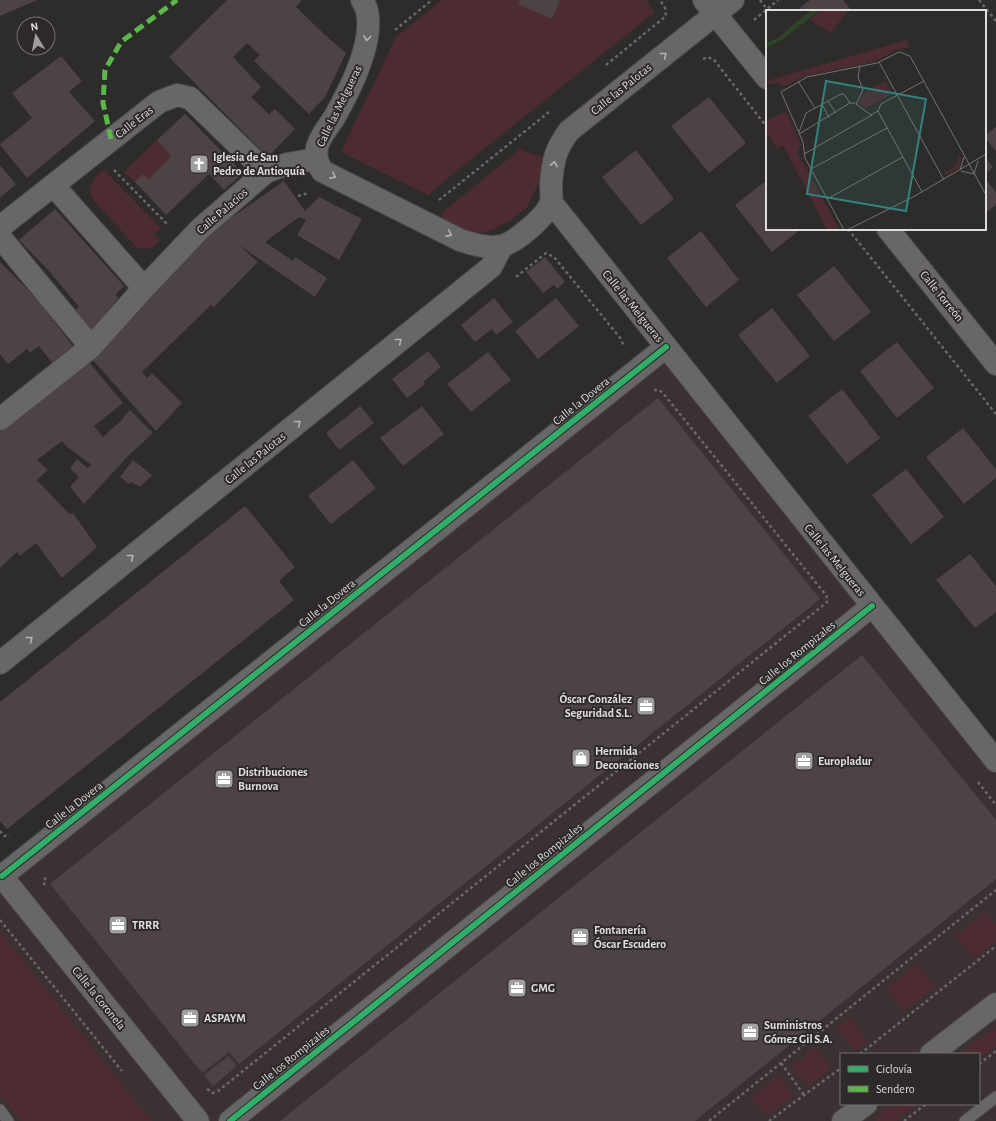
<svg xmlns="http://www.w3.org/2000/svg" width="996" height="1121" font-family="'Alegreya Sans',sans-serif">
<rect width="100%" height="100%" fill="#2e2b2b"/>
<path fill="#3c3132" fill-rule="evenodd" d="M666,347l330,414v360h-996v-243zM841,1054h138v50h-138z"/>
<path fill="#4c2c30" d="M442,0h204l9,12 -201,161 -26,22 -87,-43 55,-115z
M157,140l14,16 -22,23 -6,-5 -8,8 -11,-10z
M520,149l24,9 -5,24 -12,26 -19,14 -24,11 -27,-2 -18,-7 4,-12z
M104,170l57,58 -6,6 5,6c-8,9 -11,9 -23,8l-43,-47c-9,-14 -1,-22 10,-31z
M985,912l11,14v15l-22,17 -19,-22z
M0,932l151,189h-130l-21,-28z
M917,964l18,23 -31,24 -17,-23z
M850,1018l17,23 -13,10 -18,-23z
M996,1029v16l-17,13v-4h-20l32,-24z
M815,1047l16,22 -24,17 -15,-20z
M779,1075l15,21 -27,20 -15,-18z
M893,1104h25l-23,17h-20c3,-8 11,-12 18,-17z"/>
<path fill="#4d4344" d="M0,0h37l-37,16z
M227,0h75l-6,7 28,27 22,19 -21,44 -16,17 -55,-53 6,-6 -13,-12 -14,14 28,30 -10,10 18,17 6,-5 20,20 -27,28 -99,-100z
M520,0h40l-8,19 -34,-15z
M810,0h33l9,11h-56z
M61,56l21,25 -13,11 26,29 -68,57 -27,-33v-1l32,-26 -20,-25z
M709,97l37,46 -37,30 -38,-47z
M185,114l58,59 -19,17 -15,-16 -43,41 -31,-33 8,-8 6,5 22,-23 -14,-16z
M996,127v24l-11,-13v-2z
M636,150l38,49 -33,26 -39,-48z
M985,157l8,10 -8,7z
M0,165l16,19 -16,14z
M985,178l11,14v13l-11,8z
M767,180v49h34l-29,23 -37,-47z
M284,181l21,30 14,-14 43,22 -23,41 -42,-25 9,-15 -7,-3 -34,25 28,19 2,-4 32,21 -12,19 -76,-52 19,17 -44,45 -3,-2 -69,67 5,6 5,-5 30,30 -26,28 -64,-72 127,-133z
M55,209l69,77 -8,8 2,4 -28,36 -18,-21 7,-6 -30,-36 -30,-31z
M701,231l38,49 -33,27 -39,-49z
M545,257l20,25 -8,7 -3,-4 -11,8 -17,-21z
M0,262l37,37 38,50 -21,16 -15,-19 -9,7 -3,-4 -19,15 -8,-10z
M834,266l37,46 -37,29 -37,-46z
M494,298l19,24 -17,13 -4,-6 -17,13 -14,-17z
M556,298l23,28 -41,33 -23,-28z
M772,308l38,48 -33,27 -39,-48z
M897,342l37,46 -37,30 -37,-47z
M428,351l13,16 -18,15 2,2 -18,14 -15,-19z
M488,352l23,28 -40,32 -24,-28z
M89,362l34,41 -29,23 9,11 21,-19 -1,-1 7,-7 23,23 -25,23 -44,48 -14,-17 9,-10 -9,-9 7,-9 10,9 5,-3 -25,-18 -5,-6 -25,19 11,10 -11,10 32,34 4,-1 24,34 -35,31 -26,-35 -16,13 -3,-4 -17,16v-136z
M842,389l38,49 -33,26 -39,-48z
M658,398l162,201 -581,465 -10,-12 -27,21 -152,-189z
M360,406l14,17 -35,27 -13,-17z
M422,406l22,28 -41,32 -23,-28z
M963,428l33,41v9l-32,26 -38,-47z
M133,460l19,15 -12,12 -9,-5 -2,2 -9,-7z
M353,460l23,28 -45,36 -23,-28z
M906,469l38,48 -33,27 -39,-49z
M245,506l50,61 -16,14 15,19 -287,229 -7,-8v-119z
M970,554l26,32v26l-21,16 -39,-48z
M862,655l134,165v59l-301,242h-415z
M229,1056l8,10 -24,20 -9,-11z"/>
<g fill="none" stroke-linecap="round" stroke-linejoin="round">
<g stroke="#4a4848" stroke-width="13">
<path id="lane" d="M0,1110l8,11
M965,1121l31,-24"/>
</g>
<g stroke="#4a4848" stroke-width="24">
<path id="street" d="M362,0c2,3 4,7 5,11 7,32 -17,79 -33,107 -5,7 -16,22 -17,30 -2,9 1,15 5,23l138,69c13,4 27,9 41,6 14,-3 46,-30 50,-44 1,-5 0,-12 0,-18 2,-24 4,-34 18,-53l164,-131
M704,0l63,78
M53,185l91,103
M551,202l445,559
M0,227l159,-125 18,-7 13,3 76,74
M888,229l108,135
M0,237l91,110
M0,419l91,-72 53,-59 57,-60 65,-56 21,-8 29,-5
M0,663l491,-396 11,-21
M0,874l198,247
M2,876l664,-529
M931,1054l65,-50
M230,1121l642,-515
M843,1121l23,-17"/>
</g>
<path stroke="#6a6969" stroke-width="2.5" stroke-dasharray="3 3" stroke-linecap="butt" d="M760,0l7,9
M979,0l17,21
M754,20l24,-20
M395,30l37,-30
M703,59l5,-2 6,3 53,67
M606,65l60,-49 -1,-8 -5,-8
M114,170l54,55
M298,196l11,-3
M439,200l110,-88
M848,229l148,185
M516,277l30,-24 8,4 67,82 3,8
M978,782l18,23
M0,831l4,5 6,-1
M45,885l-2,-3 4,-6
M0,920l122,151
M860,1054l136,-108
M781,1063l23,32
M979,1064l17,-13
M207,1089l6,4 5,-2 608,-488 2,-2 -2,-6 -163,-202 -4,-3h-5
M709,1121l287,-231
M769,1121l72,-53
M904,1121l22,-17"/>
<use href="#lane" stroke="#686666" stroke-width="11"/>
<use href="#street" stroke="#686666" stroke-width="22"/>
<path stroke="#58b947" stroke-width="5" stroke-dasharray="10 5" stroke-linecap="butt" d="M111,139l-8,-36 2,-33 16,-28 56,-42"/>
<g stroke="#2f2a2a" stroke-width="8">
<path id="cycleway" d="M2,876l664,-529
M230,1121l642,-515"/>
</g>
<use href="#cycleway" stroke="#2db169" stroke-width="6"/>
</g>
<defs><path id="oneway-chevron" d="M-2-3.5L2.5 0L-2 3.5" fill="none" stroke-width="1.6" stroke-linecap="round" stroke-linejoin="round"/></defs>
<g stroke="#b5b3b3">
<use href="#oneway-chevron" transform="translate(367 38) rotate(97)"/>
<use href="#oneway-chevron" transform="translate(664 55) rotate(-39)"/>
<use href="#oneway-chevron" transform="translate(554 164) rotate(-79)"/>
<use href="#oneway-chevron" transform="translate(333 176) rotate(27)"/>
<use href="#oneway-chevron" transform="translate(449 234) rotate(27)"/>
<use href="#oneway-chevron" transform="translate(399 341) rotate(-39)"/>
<use href="#oneway-chevron" transform="translate(298 423) rotate(-39)"/>
<use href="#oneway-chevron" transform="translate(131 557) rotate(-39)"/>
<use href="#oneway-chevron" transform="translate(30 639) rotate(-39)"/>
</g>
<defs>
<g id="church-square" transform="scale(1)"><rect x="-9" y="-9" width="18" height="18" rx="4" fill="#a19e9e" stroke="#2f2a2a"/><path d="M-1.2-6h2.4v3.5h3.3v2.4h-3.3V6h-2.4V-.1h-3.3v-2.4h3.3Z" fill="#fff"/></g>
<g id="office-square" transform="scale(1)"><rect x="-9" y="-9" width="18" height="18" rx="4" fill="#a19e9e" stroke="#2f2a2a"/><path d="M-6-3h4V-5.5h4V-3h4V5H-6ZM-1-4.5V-3h2v-1.5ZM-6 0V1H6V0Z" fill="#fff"/></g>
<g id="shop-square" transform="scale(1)"><rect x="-9" y="-9" width="18" height="18" rx="4" fill="#a19e9e" stroke="#2f2a2a"/><path d="M-5-2.5h2.3a2.7 3.5 0 0 1 5.4 0H5L5.5 6h-11ZM-1.5-2.5h3a1.5 2.3 0 0 0-3 0Z" fill="#fff"/></g>
</defs>
<g fill-rule="evenodd">
<use href="#church-square" x="199" y="164"/>
<use href="#office-square" x="646" y="706"/>
<use href="#shop-square" x="581" y="758"/>
<use href="#office-square" x="804" y="761"/>
<use href="#office-square" x="224" y="779"/>
<use href="#office-square" x="118" y="925"/>
<use href="#office-square" x="580" y="937"/>
<use href="#office-square" x="517" y="988"/>
<use href="#office-square" x="190" y="1018"/>
<use href="#office-square" x="750" y="1032"/>
</g>
<g text-anchor="middle" dominant-baseline="central" stroke-width="4" stroke-linejoin="round" paint-order="stroke">
<g font-size="12" fill="#dfdcdc" stroke="#2f2a2a">
<text transform="translate(621 89) rotate(-39)">Calle las Palotas</text>
<text transform="translate(339 106) rotate(-64)">Calle las Melgueras</text>
<text transform="translate(134 122) rotate(-38)">Calle Eras</text>
<text transform="translate(222 211) rotate(-41)">Calle Palacios</text>
<text transform="translate(942 296) rotate(51)">Calle Torreón</text>
<text transform="translate(633 306) rotate(51)">Calle las Melgueras</text>
<text transform="translate(581 401) rotate(-39)">Calle la Dovera</text>
<text transform="translate(255 458) rotate(-39)">Calle las Palotas</text>
<text transform="translate(835 560) rotate(51)">Calle las Melgueras</text>
<text transform="translate(327 603) rotate(-39)">Calle la Dovera</text>
<text transform="translate(797 653) rotate(-39)">Calle los Rompizales</text>
<text transform="translate(74 805) rotate(-38)">Calle la Dovera</text>
<text transform="translate(544 855) rotate(-39)">Calle los Rompizales</text>
<text transform="translate(99 998) rotate(51)">Calle la Coronela</text>
<text transform="translate(291 1058) rotate(-39)">Calle los Rompizales</text>
</g>
<g font-size="12" font-weight="bold" fill="#dfdcdc" stroke="#2f2a2a" text-anchor="start">
<text x="213" y="157">Iglesia de San<tspan x="213" dy="14">Pedro de Antioquía</tspan></text>
<text x="632" y="699" text-anchor="end">Óscar González<tspan x="632" dy="14">Seguridad S.L.</tspan></text>
<text x="595" y="751">Hermida<tspan x="595" dy="14">Decoraciones</tspan></text>
<text x="818" y="761">Europladur</text>
<text x="238" y="772">Distribuciones<tspan x="238" dy="14">Burnova</tspan></text>
<text x="132" y="925">TRRR</text>
<text x="594" y="930">Fontanería<tspan x="594" dy="14">Óscar Escudero</tspan></text>
<text x="531" y="988">GMG</text>
<text x="204" y="1018">ASPAYM</text>
<text x="764" y="1025">Suministros<tspan x="764" dy="14">Gómez Gil S.A.</tspan></text>
</g>
</g>
<g transform="translate(766 10)">
<rect width="220" height="220" fill="#2e2b2b"/>
<path d="M55,0h27l-17,23 -21,-13zM140,30l4,7 -14,3 -20,11 -70,15 -24,11 -5,-4 -8,1 -2,-3zM119,71l7,13 -26,14 -8,-5 7,-11zM20,101l15,33 -3,9 41,76 -2,1h-10l-44,-85 -6,4 -11,-19v-9zM196,146l-3,12 -14,7 -1,-2 12,-7 2,-8z" fill="#4c2c30"/>
<path d="M45,0h9l-38,30 -16,8v-5l12,-5z" fill="#2e4427"/>
<path fill="none" stroke="#757272" stroke-width="1" d="M113,52l65,118M94,55l-2,12 5,13 -7,14 15,11 7,-4M32,71l17,27M62,91l8,12M56,94l7,14M112,101l44,81M112,101l3,-7 43,-23M33,122l7,-19 35,-19h3l6,9M33,124l51,-31h5M38,144l68,-39M45,159l76,-41M194,160l4,-13M195,161l13,3M208,164l4,-13M61,189l76,-42M78,220l-39,-72 -2,-16 -22,-50 26,-15 70,-14 22,-11 11,4 76,139M81,220l68,-34 71,-42"/>
<path fill="#2e857e" fill-opacity="0.15" stroke="#2e857e" stroke-width="2" d="M60,71l100,18 -20,112 -99,-17z"/>
<rect width="220" height="220" fill="none" stroke="#dfdcdc" stroke-width="2"/>
</g>
<rect x="840" y="1053" width="140" height="52" fill="#2f2a2a" stroke="#757171"/>
<rect x="848" y="1066" width="20" height="6" fill="#2db169" stroke="#757171"/>
<text x="876" y="1073" font-size="12" fill="#dfdcdc">Ciclovía</text>
<rect x="848" y="1086" width="20" height="6" fill="#58b947" stroke="#757171"/>
<text x="876" y="1093" font-size="12" fill="#dfdcdc">Sendero</text>
<g transform="translate(36 36) rotate(350)"><circle r="19" fill="#2f2a2a" stroke="#757171"/>
<path d="M0-3L7 15L0 10L-7 15Z" fill="#a19e9e"/>
<text y="-6" font-size="11" font-weight="bold" text-anchor="middle" fill="#dfdcdc">N</text>
</g>
</svg>
